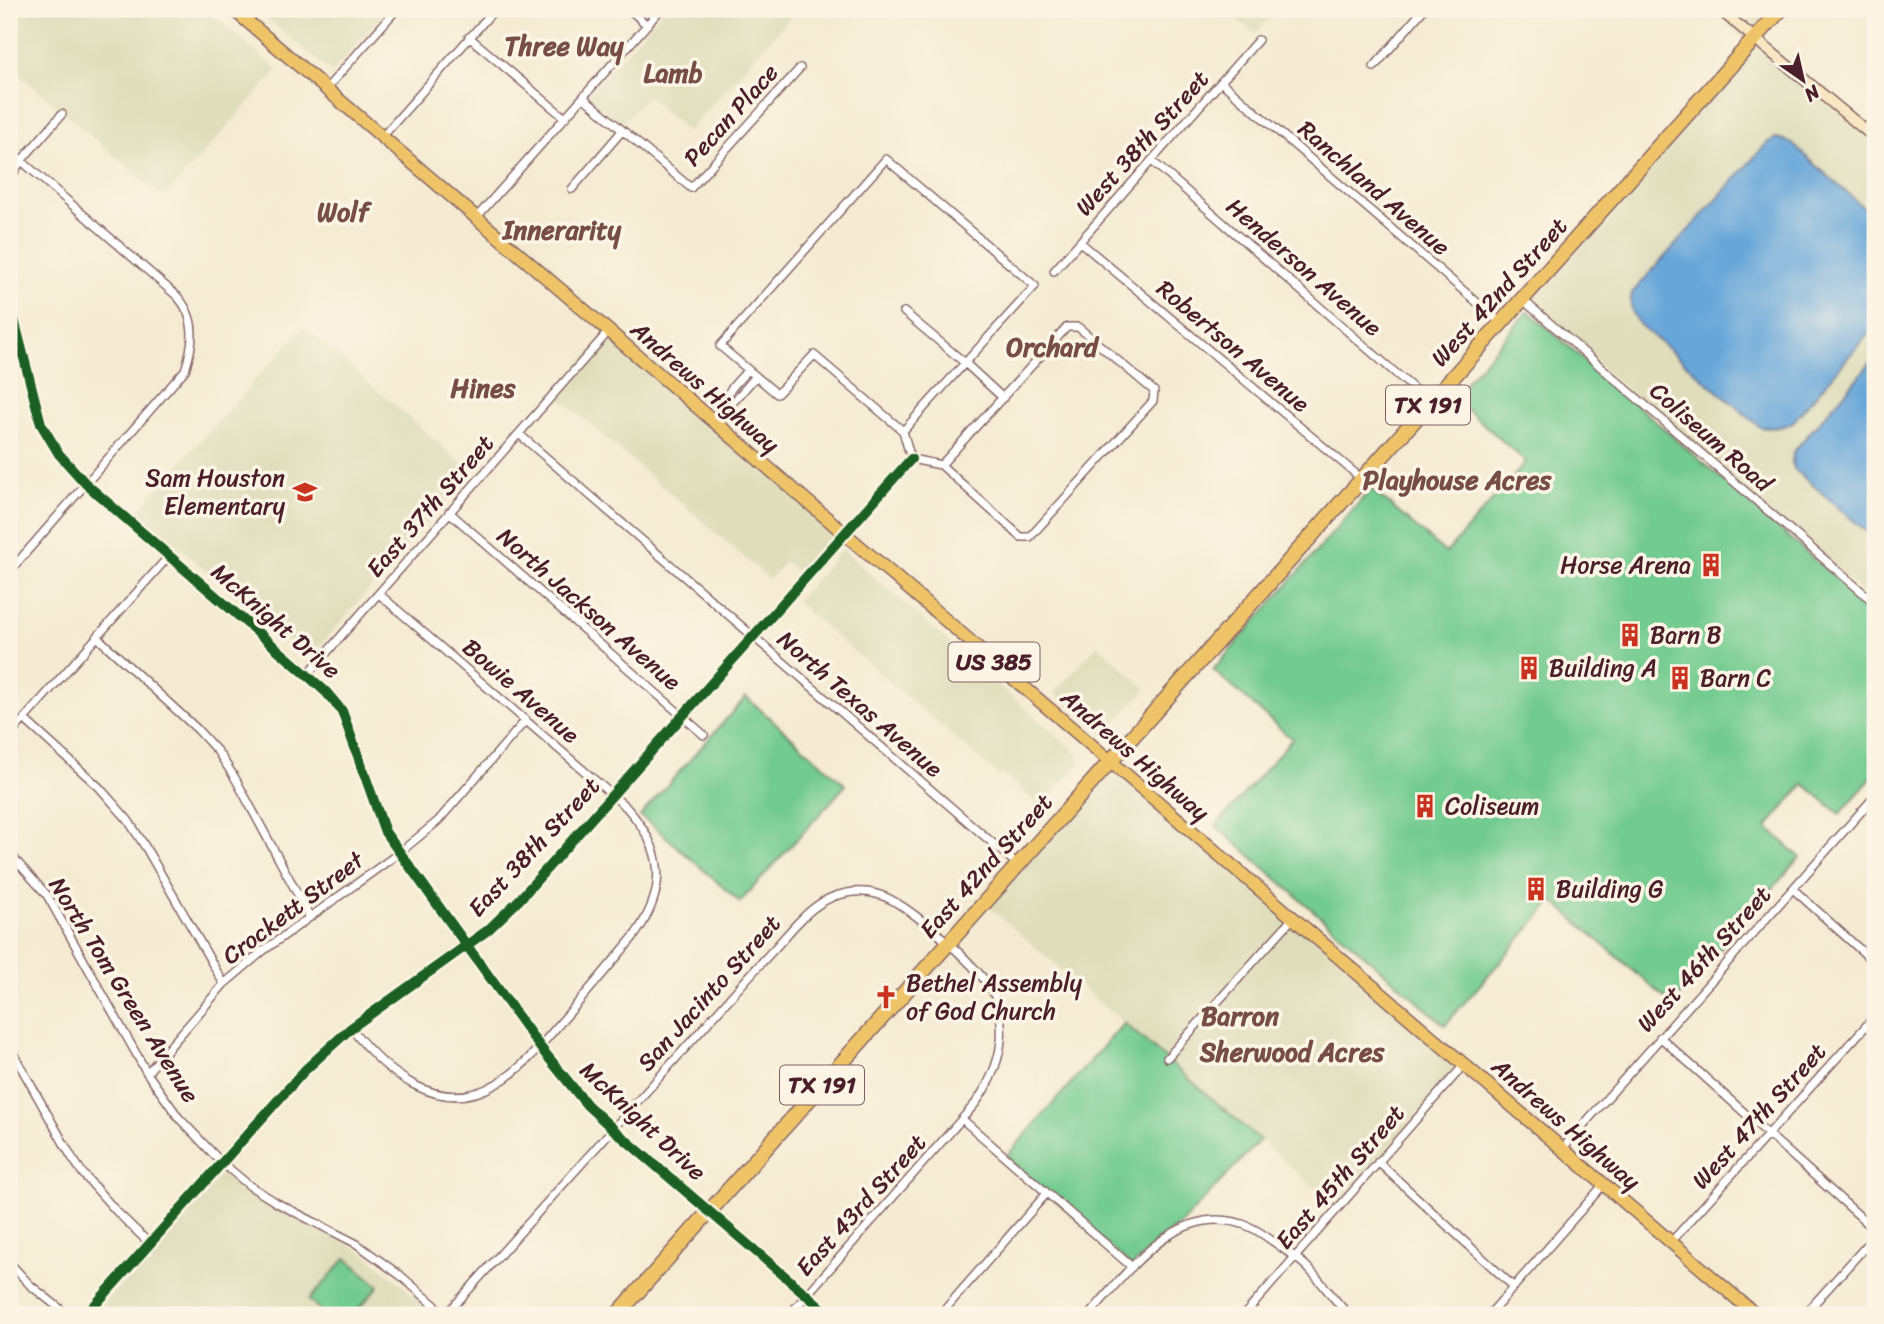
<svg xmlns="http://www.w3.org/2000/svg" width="1884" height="1324" font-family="Sriracha,sans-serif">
<rect width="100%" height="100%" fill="#fcf5e5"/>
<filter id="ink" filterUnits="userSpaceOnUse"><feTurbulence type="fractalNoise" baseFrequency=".0143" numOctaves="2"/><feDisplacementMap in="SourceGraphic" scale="14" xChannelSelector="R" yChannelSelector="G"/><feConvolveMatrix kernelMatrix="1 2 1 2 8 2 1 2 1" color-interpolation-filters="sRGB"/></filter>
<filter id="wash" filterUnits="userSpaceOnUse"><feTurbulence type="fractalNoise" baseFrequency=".00686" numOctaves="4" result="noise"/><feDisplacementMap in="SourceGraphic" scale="28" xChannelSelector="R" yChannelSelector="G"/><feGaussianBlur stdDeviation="1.57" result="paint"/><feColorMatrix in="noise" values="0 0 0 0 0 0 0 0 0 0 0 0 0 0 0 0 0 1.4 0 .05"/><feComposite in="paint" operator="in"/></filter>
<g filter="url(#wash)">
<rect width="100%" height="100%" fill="#f5ebd3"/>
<path fill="#dfddbb" d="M9,9h197l72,61 -114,128 -155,-132z
M256,9h132l-56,64z
M664,9h133l-109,123 -41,-36 -27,30 -33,-30z
M1225,9h52l-22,25z
M1709,9h71l-23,26 118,102v467l-353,-304 226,-257z
M304,326l168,146 -160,183 -7,1 -168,-145z
M609,331l236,203 -40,45 -20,-17 -16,17 -215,-186z
M842,549l237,206 1,9 -39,43 -39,-34 -3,3 -203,-174z
M1098,645l49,44 -40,43 -5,1 -48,-40z
M1110,761l354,304 -126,143 -354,-305z
M221,1173l28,22 45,24 55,25 19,12 69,59h-344z"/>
<path fill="#72cb90" stroke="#5e755e" stroke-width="2" d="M1528,311l347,301v162l-35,40 -36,-30 -37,43 33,30 -128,147 -119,-103 -108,124 -229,-199 76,-87 -79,-69 158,-181 75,64 80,-91 -73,-65z
M746,697l100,88 -106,117 -84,-74 -16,-12z
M1124,1023l136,117 -79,84 -22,16 -27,27 -126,-110z
M346,1258l33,28 -26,29h-27l-17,-15z"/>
<path fill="#66a6d9" stroke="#586282" stroke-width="2" d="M1776,138l14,4 85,76v108l-82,96c-11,6 -21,7 -33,5l-121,-103c-7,-11 -10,-19 -7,-31l136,-151z
M1875,358v181l-81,-70 -2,-7 1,-10z"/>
</g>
<g filter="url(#ink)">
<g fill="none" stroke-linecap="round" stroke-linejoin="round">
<g stroke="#866666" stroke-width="10">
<path id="street" d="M629,9l18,16
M469,37l96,81
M1374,67l50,-58
M1221,82l280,241
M326,89l71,-80
M583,97l108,91 109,-120
M382,137l113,-128
M9,150l168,146c20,22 17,47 8,74l-176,202
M1152,161l278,242
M9,180l12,-19 41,-47
M572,189l50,-58
M476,218l185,-209
M1080,242l282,237
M1054,271l204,-231
M9,300l32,124 18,30 27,30 221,191 19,17 16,19 43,121 155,215 47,58 26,24 217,186
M1523,300l352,303
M904,312l61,51 38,35
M724,405c2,-14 15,-25 24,-35
M712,420l12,-15 8,-2 5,-5 19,-22
M903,431l132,-145 -149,-127 -166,187 57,48 37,-39 89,76 8,28
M519,434l499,431
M911,459l30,6 80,72h9l123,-136 1,-10 -76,-64h-11l-126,138
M449,512l255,223
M845,534l66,-75
M97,637l100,92 21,23 17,26 75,139
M307,675l302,-344
M24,719l75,68 29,33 18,28 78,136
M9,736l160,-180
M9,853l38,42 100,178 32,45 42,44 29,24 27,17 80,41 44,32 45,39
M1793,889l82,74
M351,1028c34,44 88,90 145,56 27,-15 46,-40 66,-63 25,-28 49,-57 73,-86 33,-47 30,-85 -9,-128l-247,-213
M1660,1037l215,193
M9,1046l62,110 13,19 33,37 32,31
M1167,1058l126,-140
M147,1073l77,-89 39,-33 136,-98 39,-32 88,-101
M963,1120l169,147
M1562,1149l313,-353
M1378,1162l136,125
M1671,1242l204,-226
M9,1262l21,23 38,30
M446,1315c84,-93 167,-187 251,-280 26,-29 51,-58 78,-87 12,-13 25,-30 40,-41 18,-14 44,-19 65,-12 29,9 95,69 112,95 3,6 6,13 7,20 8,35 -4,66 -24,94l-186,211
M940,1315l107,-122
M1089,1315c40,-45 91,-118 161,-88 11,5 21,13 31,20 9,7 18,12 26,20 15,15 27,33 42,48
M1244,1315l220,-250
M1489,1315l115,-131
M1804,1315l71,-79"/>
</g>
<g stroke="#866666" stroke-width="13">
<path id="secondary" d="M1719,9l156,129
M86,1315l219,-245 46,-42 137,-98 31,-30 326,-366"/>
</g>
<g stroke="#866666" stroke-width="15">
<path id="primary" d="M233,9l1523,1306"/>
</g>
<g stroke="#866666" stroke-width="17">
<path id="highway" d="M617,1315l1164,-1306"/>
</g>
<use href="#street" stroke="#fff" stroke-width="7"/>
<use href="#secondary" stroke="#f9e7c3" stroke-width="10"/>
<use href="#primary" stroke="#efc469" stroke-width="12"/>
<use href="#highway" stroke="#efc469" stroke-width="14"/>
<g stroke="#fcf5e5" stroke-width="15">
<path id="cycleway" d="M9,300l32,124 18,30 27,30 221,191 19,17 16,19 43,121 155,215 47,58 26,24 217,186
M86,1315l219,-245 46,-42 137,-98 31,-30 392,-441"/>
</g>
<use href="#cycleway" stroke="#1b5e20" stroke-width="10"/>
</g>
</g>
<defs>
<g id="school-bare" transform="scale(1.89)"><path d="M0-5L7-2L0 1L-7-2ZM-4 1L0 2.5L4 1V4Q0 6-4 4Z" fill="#c8321e" stroke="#fcf5e5" stroke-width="2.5" paint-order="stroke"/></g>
<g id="building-bare" transform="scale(1.89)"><path d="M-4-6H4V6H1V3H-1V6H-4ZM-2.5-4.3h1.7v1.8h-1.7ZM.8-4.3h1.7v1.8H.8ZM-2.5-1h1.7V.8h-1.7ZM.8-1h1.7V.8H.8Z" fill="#c8321e" stroke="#fcf5e5" stroke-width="2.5" paint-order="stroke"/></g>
<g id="church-bare" transform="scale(1.89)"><path d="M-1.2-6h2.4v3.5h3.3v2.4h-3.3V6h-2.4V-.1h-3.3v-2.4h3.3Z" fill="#c8321e" stroke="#fcf5e5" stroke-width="2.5" paint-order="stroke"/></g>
</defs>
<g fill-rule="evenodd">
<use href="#school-bare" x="305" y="492"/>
<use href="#building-bare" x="1711" y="565"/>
<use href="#building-bare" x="1630" y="635"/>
<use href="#building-bare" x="1529" y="668"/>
<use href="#building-bare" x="1680" y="678"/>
<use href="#building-bare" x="1425" y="806"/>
<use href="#building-bare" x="1536" y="889"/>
<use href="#church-bare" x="886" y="997"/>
</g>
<g text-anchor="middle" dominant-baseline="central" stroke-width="7" stroke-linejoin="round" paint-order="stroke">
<g fill="#fcf5e5" stroke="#7f5f63" stroke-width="2">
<rect x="1386" y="385.5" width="84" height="39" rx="5"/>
<rect x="948.5" y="642.5" width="91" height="39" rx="5"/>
<rect x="780" y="1065.5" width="84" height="39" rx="5"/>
</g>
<g font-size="23" font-weight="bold" fill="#4a1f2b">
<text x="1428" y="405">TX 191</text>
<text x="994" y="662">US 385</text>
<text x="822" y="1085">TX 191</text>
</g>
<g font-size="24" fill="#4a1f2b" stroke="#fcf5e5">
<text transform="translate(731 115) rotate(-48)">Pecan Place</text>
<text transform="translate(1142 143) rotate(-48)">West 38th Street</text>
<text transform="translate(1374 188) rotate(41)">Ranchland Avenue</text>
<text transform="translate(1304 267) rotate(41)">Henderson Avenue</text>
<text transform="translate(1499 292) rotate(-48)">West 42nd Street</text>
<text transform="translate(1233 346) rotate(40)">Robertson Avenue</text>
<text transform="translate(705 387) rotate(41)">Andrews Highway</text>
<text transform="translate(1711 437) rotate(41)">Coliseum Road</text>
<text transform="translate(430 506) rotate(-49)">East 37th Street</text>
<text transform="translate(589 609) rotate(41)">North Jackson Avenue</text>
<text transform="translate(276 621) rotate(41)">McKnight Drive</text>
<text transform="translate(521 691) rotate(41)">Bowie Avenue</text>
<text transform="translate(860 704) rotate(41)">North Texas Avenue</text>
<text transform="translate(1135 755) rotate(41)">Andrews Highway</text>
<text transform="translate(534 847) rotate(-47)">East 38th Street</text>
<text transform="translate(986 866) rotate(-48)">East 42nd Street</text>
<text transform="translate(293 908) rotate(-37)">Crockett Street</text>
<text transform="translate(1704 959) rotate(-48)">West 46th Street</text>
<text transform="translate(124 990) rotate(58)">North Tom Green Avenue</text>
<text transform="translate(709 993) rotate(-48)">San Jacinto Street</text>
<text transform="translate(1759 1116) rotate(-48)">West 47th Street</text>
<text transform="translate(643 1121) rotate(43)">McKnight Drive</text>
<text transform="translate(1566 1124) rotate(41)">Andrews Highway</text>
<text transform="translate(1340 1177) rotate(-49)">East 45th Street</text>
<text transform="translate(861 1205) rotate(-48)">East 43rd Street</text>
</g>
<g font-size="24" fill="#4a1f2b" stroke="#fcf5e5" text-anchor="start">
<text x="285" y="478" text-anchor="end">Sam Houston<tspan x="285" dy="28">Elementary</tspan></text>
<text x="1691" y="565" text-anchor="end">Horse Arena</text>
<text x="1650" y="635">Barn B</text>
<text x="1549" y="668">Building A</text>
<text x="1700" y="678">Barn C</text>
<text x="1445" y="806">Coliseum</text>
<text x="1556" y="889">Building G</text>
<text x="906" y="983">Bethel Assembly<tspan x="906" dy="28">of God Church</tspan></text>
</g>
<g font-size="26" font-weight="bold" fill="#764e47" stroke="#fcf5e5">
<text x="564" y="46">Three Way</text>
<text x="673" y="73">Lamb</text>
<text x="343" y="212">Wolf</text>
<text x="562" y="230">Innerarity</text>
<text x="1052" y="347">Orchard</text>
<text x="483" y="388">Hines</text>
<text x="1457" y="480">Playhouse Acres</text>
<text x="1240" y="1016">Barron</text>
<text x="1292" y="1052">Sherwood Acres</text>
</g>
</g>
<rect width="1884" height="1324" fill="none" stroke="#fcf5e5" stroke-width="35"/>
<g transform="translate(1803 80) rotate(146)" stroke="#fcf5e5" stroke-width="5" paint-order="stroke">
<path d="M0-5L12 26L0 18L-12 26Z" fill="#4a1f2b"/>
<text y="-10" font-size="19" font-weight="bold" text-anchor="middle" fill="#4a1f2b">N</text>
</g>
</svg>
